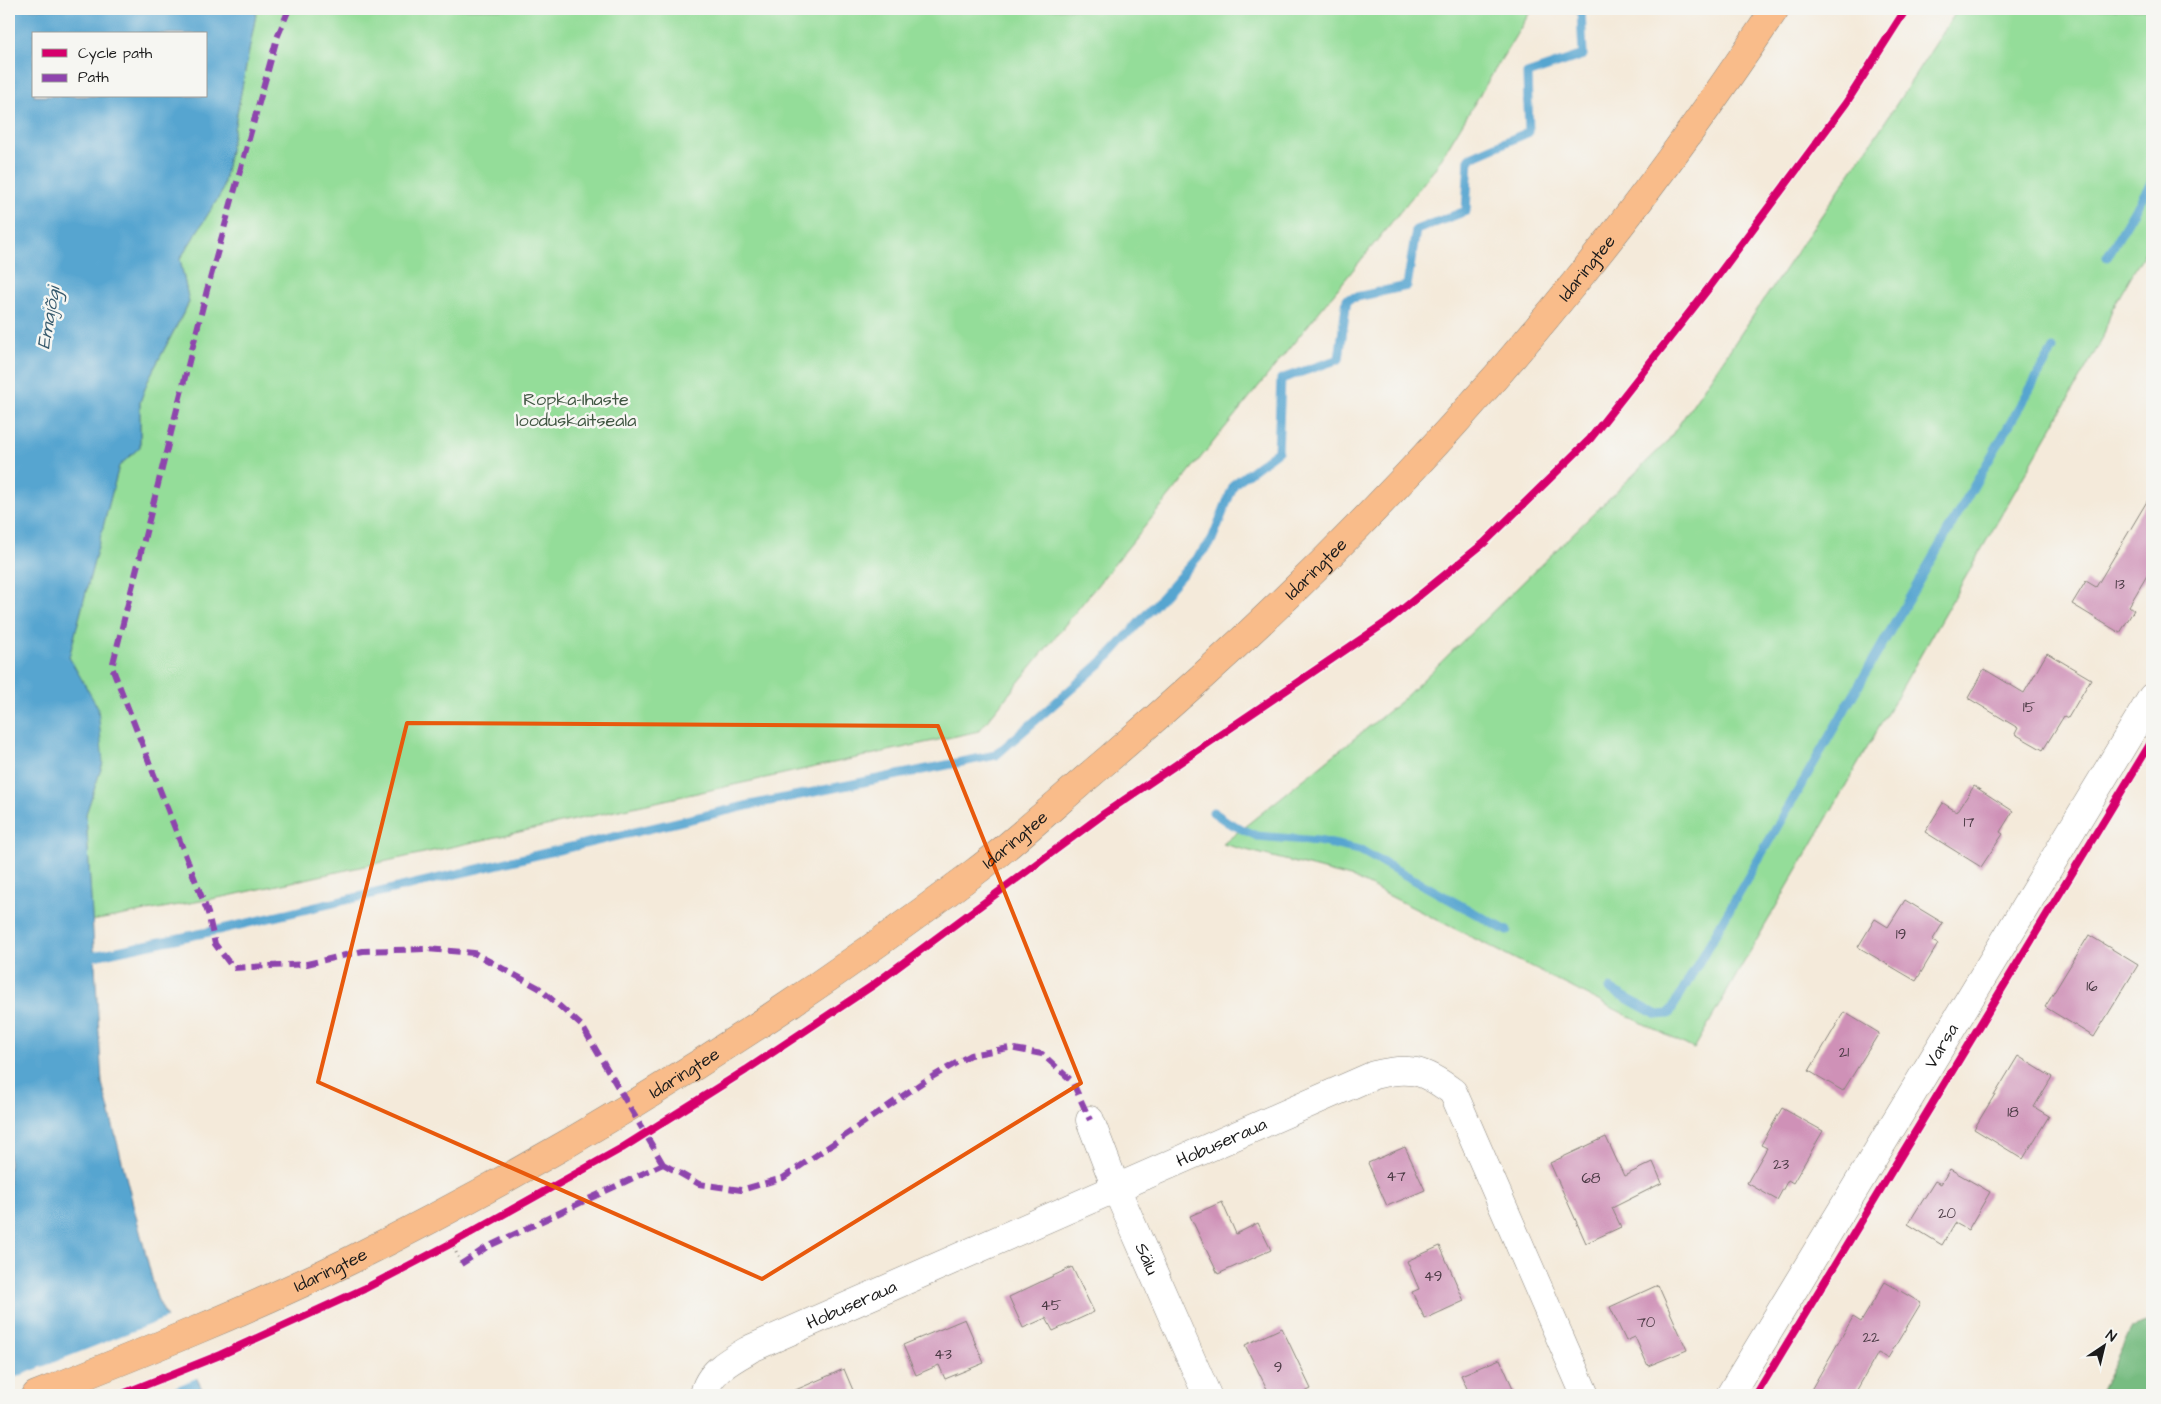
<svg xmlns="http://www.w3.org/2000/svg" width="2161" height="1404" font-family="'Architects Daughter',sans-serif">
<rect width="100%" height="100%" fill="#f6f6f2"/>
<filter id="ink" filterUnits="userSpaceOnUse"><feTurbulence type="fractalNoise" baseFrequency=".02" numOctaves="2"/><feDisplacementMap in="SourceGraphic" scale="10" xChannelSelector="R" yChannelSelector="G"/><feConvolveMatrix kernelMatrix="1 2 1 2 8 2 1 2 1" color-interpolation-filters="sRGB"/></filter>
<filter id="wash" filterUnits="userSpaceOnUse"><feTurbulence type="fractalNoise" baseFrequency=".0096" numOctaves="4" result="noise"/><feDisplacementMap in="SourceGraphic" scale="20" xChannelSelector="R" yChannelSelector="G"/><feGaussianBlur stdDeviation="1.12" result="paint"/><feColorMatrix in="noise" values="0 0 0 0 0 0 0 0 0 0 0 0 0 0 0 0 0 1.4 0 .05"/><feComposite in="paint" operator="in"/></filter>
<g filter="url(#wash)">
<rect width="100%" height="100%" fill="#f4eada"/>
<path fill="#94dd99" stroke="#587c5a" d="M257,9h1275l-98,161 -455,561 -751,165 -136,25 -6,-107 17,-51 -34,-106 50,-191 21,-19v-45l9,-24 40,-75 -9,-44 42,-67z
M1958,9h194v231l-40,69 -10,31 -408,709 -340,-171 -131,-34 178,-143 266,-259 212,-311z"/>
<path fill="#77bc81" stroke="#4a6c4e" d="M2152,1321v74h-53l32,-67z"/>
<path fill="#57a5d0" stroke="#3a6076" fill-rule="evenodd" d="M9,9h248l-35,183 -42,67 9,43 -40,76 -9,24v45l-21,19 -50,191 29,51 5,55 -17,51 16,269 55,215 48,97h-196zM34,34h172v62h-172z"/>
<path fill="#f4eada" d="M169,1317l30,60 -44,18h-146v-15z"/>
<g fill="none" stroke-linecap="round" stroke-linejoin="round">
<path stroke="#57a5d0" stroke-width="9" d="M2107,257l45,-76
M1213,812l16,11 28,13 61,5 42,9 147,81
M84,958l134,-28 532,-125 246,-50 115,-101 100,-112 23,-58 44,-33 3,-72 58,-20 8,-60 60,-13 9,-56 50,-19 3,-53 60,-26 -2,-58 56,-19 -2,-46
M1610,989l47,26 12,-1 384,-665"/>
</g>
<g id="blocks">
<path fill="#cf91b7" d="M2152,493v74l-23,39 5,4 -14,23 -48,-29 14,-23 10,6z
M2047,653l44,26 -23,39 -4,-2 -21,34 -28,-16 3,-6 -50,-30 16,-29 40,24z
M1974,786l39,25 -13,21 3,2 -22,33 -56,-35 18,-29 14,9z
M1905,900l38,23 -11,18 6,3 -22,37 -58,-34 17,-28 13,8z
M2089,935l49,30 -44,72 -49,-30z
M1844,1012l35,21 -36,58 -34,-20z
M2018,1056l34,21 -18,30 15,9 -26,43 -49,-30z
M1782,1108l41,23 -30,52 -5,-3 -11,20 -30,-17 20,-35 -6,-3z
M1606,1137l18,39 29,-14 9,21 -50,25 9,19 -35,16 -36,-80z
M1405,1147l20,43 -38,16 -19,-43z
M1950,1169l40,23 -22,38 -13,-7 -13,22 -34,-21 27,-43 6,3z
M1222,1202l14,32 22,-11 13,27 -53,24 -28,-58z
M1440,1246l24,55 -39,18 -13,-27 7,-3 -12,-28z
M1072,1267l22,45 -41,19 -7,-13 -23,10 -14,-31z
M1885,1282l36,21 -33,55 -10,-5 -24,42h-46l45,-78 8,5z
M1658,1285l29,65 -39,16 -13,-29 -9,4 -16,-34z
M965,1319l19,44 -39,16 -6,-14 -23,10 -13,-30z
M1282,1328l29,61 -12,6h-29l-25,-50z
M1500,1359l16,36h-46l-9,-20z
M844,1369l11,26h-71z"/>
</g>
</g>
<g filter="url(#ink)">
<use href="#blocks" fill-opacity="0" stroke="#88837b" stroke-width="1"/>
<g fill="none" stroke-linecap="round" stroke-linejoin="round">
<g stroke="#88837b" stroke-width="29">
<g id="minor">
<path id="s1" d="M1090,1120l26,68 91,207"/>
<path id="s2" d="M704,1395c4,-24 29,-36 48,-47l622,-273c36,-9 50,-5 79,17l132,303"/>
<path id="s3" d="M1730,1395l422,-698"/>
</g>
</g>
<g stroke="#88837b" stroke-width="29">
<g id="major">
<path id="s4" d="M36,1395c106,-42 211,-84 313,-134 220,-109 430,-241 626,-389 45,-34 87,-74 130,-110 173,-147 334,-310 476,-487 69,-85 133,-175 194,-266"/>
</g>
</g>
<path stroke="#88837b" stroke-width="3" stroke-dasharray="1 4" stroke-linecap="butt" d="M452,1243l9,21"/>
<use href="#minor" stroke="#fff" stroke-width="28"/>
<use href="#major" stroke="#f9bc8a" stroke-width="28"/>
<path stroke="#8e44ad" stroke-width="6" stroke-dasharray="12 6" stroke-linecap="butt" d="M289,9l-12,29 -70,252 -95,377 96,246 7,31 18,24 74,-4 56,-13 64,-2 47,4 65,35 43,38 81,138
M663,1164l36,20 42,6 42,-12 140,-96 47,-27 39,-7 33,6 30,27 18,39
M461,1264l26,-17 176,-83"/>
<g stroke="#f6f6f2" stroke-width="11">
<path id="cycleway" d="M120,1395l100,-40 144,-66 88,-46 170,-95 124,-78 126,-84 233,-173 283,-192 96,-78 106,-104 118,-150 138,-186 60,-94
M1756,1395l396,-654"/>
</g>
<use href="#cycleway" stroke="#d6006c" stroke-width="8"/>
</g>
</g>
<path fill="none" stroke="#e8590c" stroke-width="4" stroke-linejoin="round" d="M407,723l531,3 143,357 -319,196 -444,-197z"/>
<g text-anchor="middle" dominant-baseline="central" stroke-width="5" stroke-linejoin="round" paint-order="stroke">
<g font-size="15" fill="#493943">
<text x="2120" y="584">13</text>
<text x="2029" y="707">15</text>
<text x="1969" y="822">17</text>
<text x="1901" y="934">19</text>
<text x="2092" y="986">16</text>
<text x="1844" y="1052">21</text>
<text x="2013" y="1112">18</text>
<text x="1781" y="1164">23</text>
<text x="1396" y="1176">47</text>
<text x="1591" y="1178">68</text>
<text x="1947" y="1213">20</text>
<text x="1433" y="1276">49</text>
<text x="1051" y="1305">45</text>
<text x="1646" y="1322">70</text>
<text x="1871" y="1337">22</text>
<text x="943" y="1354">43</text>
<text x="1278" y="1367">9</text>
</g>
<g font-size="18" fill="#1c1c1c" stroke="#f6f6f2">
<text stroke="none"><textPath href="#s4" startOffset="1940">Idaringtee</textPath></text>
<text stroke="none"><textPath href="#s4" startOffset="1535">Idaringtee</textPath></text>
<text stroke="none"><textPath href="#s4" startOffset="1130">Idaringtee</textPath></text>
<text stroke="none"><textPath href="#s3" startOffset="408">Varsa</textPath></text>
<text stroke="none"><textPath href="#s4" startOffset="725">Idaringtee</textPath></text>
<text stroke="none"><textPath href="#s2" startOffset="582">Hobuseraua</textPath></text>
<text stroke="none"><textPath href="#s1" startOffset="150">Sälu</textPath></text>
<text stroke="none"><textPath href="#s4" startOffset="320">Idaringtee</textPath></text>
<text stroke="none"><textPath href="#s2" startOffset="178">Hobuseraua</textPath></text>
</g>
<g font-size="18" fill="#405642" stroke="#f6f6f2">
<text x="576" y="399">Ropka-Ihaste<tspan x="576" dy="21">looduskaitseala</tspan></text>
</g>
<g font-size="19" font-style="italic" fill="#375a6d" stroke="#f6f6f2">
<text transform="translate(49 318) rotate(-80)">Emajõgi</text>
</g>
</g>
<rect width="2161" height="1404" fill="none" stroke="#f6f6f2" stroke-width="30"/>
<rect x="32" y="32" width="175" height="65" fill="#f6f6f2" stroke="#9f9f9c"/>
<rect x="42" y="49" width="25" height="8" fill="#d6006c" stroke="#9f9f9c"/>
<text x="78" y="58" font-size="15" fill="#1c1c1c">Cycle path</text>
<rect x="42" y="74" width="25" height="8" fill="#8e44ad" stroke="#9f9f9c"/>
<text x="78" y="82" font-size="15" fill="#1c1c1c">Path</text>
<g transform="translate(2104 1346) rotate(35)" stroke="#f6f6f2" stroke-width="4" paint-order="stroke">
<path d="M0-4L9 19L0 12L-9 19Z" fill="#1c1c1c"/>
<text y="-8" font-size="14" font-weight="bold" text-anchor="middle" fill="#1c1c1c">N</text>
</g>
</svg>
